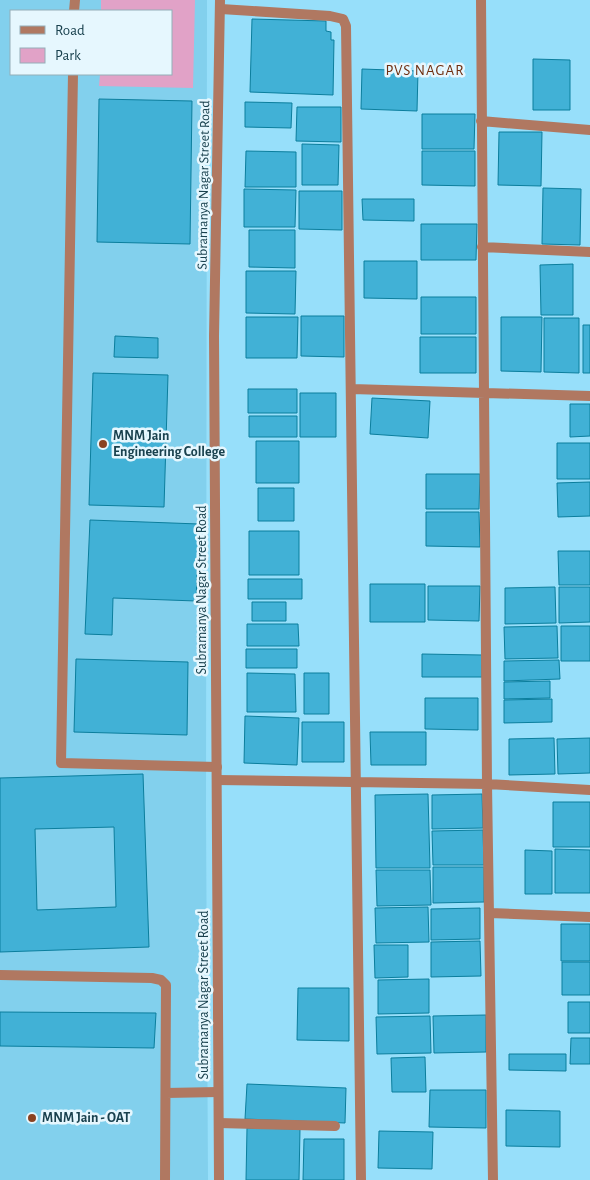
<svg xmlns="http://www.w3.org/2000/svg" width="590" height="1180" font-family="'Alegreya Sans',sans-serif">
<rect width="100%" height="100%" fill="#97dffa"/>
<path fill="#82d0ed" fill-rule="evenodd" d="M0,0h207l-1,814 2,366h-208zM11,11h160v63h-160z"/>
<path fill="#e1a2c7" d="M101,0h94l-2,88 -94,-2 1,-12h71v-63h-70z"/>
<path fill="#41b1d6" stroke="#0b7e9d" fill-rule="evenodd" d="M252,19l74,2v10l5,1v8h3l-1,55 -83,-3z
M533,59l37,1v50h-37z
M362,69l56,2 -1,40 -56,-2z
M99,99l93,2 -2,143 -93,-2z
M245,102l47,1 -1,25 -46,-1z
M297,107h44v35l-45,-1z
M422,114h53l-1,35h-52z
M499,132h43l-1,54 -43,-1z
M302,144l37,1 -1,40h-36z
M246,151l50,1v35h-51z
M422,151h53v35l-53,-1z
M543,188l38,1 -1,56 -38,-1z
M244,189l52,1 -1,37h-51z
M299,191h43v39l-43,-1z
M362,199h52v22l-51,-1z
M421,224h56l-1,36h-55z
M249,230h46v38l-46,-1z
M364,261h53v38l-53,-1z
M573,264v51h-32l-1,-50z
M246,271h50l-1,43 -49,-1z
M421,297h55v37h-55z
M301,316h43v41l-43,-1z
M246,317h52l-1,41h-51z
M501,317h41l-1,55 -40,-1z
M544,318h35v55l-35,-1z
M583,325h7v48h-7z
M115,336l43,2v20l-44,-1z
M420,337h56v36h-56z
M93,373l75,2 -4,132 -75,-2z
M248,389h49v24h-49z
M300,393h36v44h-36z
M372,398l58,3 -2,37 -58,-4z
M570,404h20v32l-20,1z
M249,416h48v21h-48z
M256,441h43v42h-43z
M557,443h33v36h-33z
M426,474h54l-1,35h-53z
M590,482v34l-32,1 -1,-34z
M258,488h36v33h-36z
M426,512h53l1,35 -54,-1z
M90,520l109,4 -3,77 -83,-3 -1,37 -27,-1z
M249,531h50v44h-50z
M558,551h32v34h-31z
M248,579h54v20h-54z
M370,584h55v38h-55z
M428,586h52l-1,35 -51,-1z
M555,587l1,36 -51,1v-36z
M559,587h31v35l-31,1z
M252,602h34v19h-34z
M247,624h51l1,22h-52z
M557,626l1,32 -53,1 -1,-32z
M561,626h29v35h-29z
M246,649h51v19h-51z
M422,654l60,1v22h-60z
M76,659l112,3 -1,73 -113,-3z
M559,660l1,19 -56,2v-20z
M247,673l48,1 1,38h-49z
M304,673h25v41h-25z
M550,681v17l-46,1v-17z
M425,698h53v32l-53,-1z
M552,699v23l-48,1v-23z
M245,716l54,2 -2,47 -53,-2z
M302,722h42v40h-42z
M370,732h56v33h-55z
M554,738l1,36 -46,1v-36z
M590,738v35l-32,1 -1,-35z
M143,774l6,173 -149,5v-174zM114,827l2,80 -79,3 -2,-81z
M428,794l2,74h-54l-1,-73z
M482,794l1,34 -51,1v-34z
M553,802h37v45h-37z
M483,830l1,35h-51l-1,-34z
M555,849l35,1v43h-35z
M525,850l27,1v43h-27z
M433,867h51v35l-51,1z
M376,870h54l1,35 -54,1z
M428,907l1,35 -53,1 -1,-35z
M480,908v31l-49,1v-31z
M561,924h29v37h-29z
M480,941l1,35 -50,1v-35z
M374,945h34v32l-33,1z
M562,962h28v33h-28z
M429,979v34l-51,1v-34z
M298,988h51v53l-52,-1z
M568,1002h22v31h-22z
M0,1012l156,1 -2,35 -154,-2z
M486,1015v37l-52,1 -1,-37z
M430,1016l1,37 -54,1 -1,-37z
M571,1038h19v26h-20z
M509,1054h57v17l-57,-1z
M425,1057l1,35h-34l-1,-34z
M247,1084l99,4 -1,35 -100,-4z
M430,1090h56v38l-57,-1z
M506,1110l54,1v36l-54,-1z
M247,1128l53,1 -1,51h-53z
M379,1131l54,1 -1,37 -54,-1z
M304,1139h40v41h-41z"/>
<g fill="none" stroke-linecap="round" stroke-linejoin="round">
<path stroke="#b07861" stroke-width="10" d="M74,11l1,-11
M73,74l-12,689 156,4
M0,975l152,3 9,2 5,5 -1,195
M166,1093l52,-1
M219,1123l116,3"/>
<path stroke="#b07861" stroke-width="10" d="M481,0l6,784 6,396
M221,9l109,7 13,3 3,7 15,1154
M481,121l109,9
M482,247l108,5
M352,389l238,7
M217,780l270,4 103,6
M490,913l100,4"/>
<path stroke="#b07861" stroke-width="10" d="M219,1180l-5,-844 6,-336"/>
</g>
<g fill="#8a4221" stroke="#e6f7fe" stroke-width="2">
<circle cx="103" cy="444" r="5"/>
<circle cx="32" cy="1118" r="5"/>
</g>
<g text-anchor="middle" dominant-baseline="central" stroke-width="5" stroke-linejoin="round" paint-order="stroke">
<g font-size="14" fill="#19414e" stroke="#e6f7fe">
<text transform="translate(204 185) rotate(-89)">Subramanya Nagar Street Road</text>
<text transform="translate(202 590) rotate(-90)">Subramanya Nagar Street Road</text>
<text transform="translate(204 995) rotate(-90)">Subramanya Nagar Street Road</text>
</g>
<g font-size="14" font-weight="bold" fill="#19414e" stroke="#e6f7fe" text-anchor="start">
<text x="113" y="436">MNM Jain<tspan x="113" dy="16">Engineering College</tspan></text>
<text x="42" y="1118">MNM Jain - OAT</text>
</g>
<g font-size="15" letter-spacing="1" fill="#6e2e0f" stroke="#e6f7fe">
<text x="425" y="70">PVS NAGAR</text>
</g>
</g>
<rect x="10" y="10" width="162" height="65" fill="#e6f7fe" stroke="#94aeb8"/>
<rect x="20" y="26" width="25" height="8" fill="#b07861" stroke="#94aeb8"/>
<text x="55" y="35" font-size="15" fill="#19414e">Road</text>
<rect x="20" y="48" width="25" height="15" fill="#e1a2c7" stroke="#94aeb8"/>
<text x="55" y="60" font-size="15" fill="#19414e">Park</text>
</svg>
